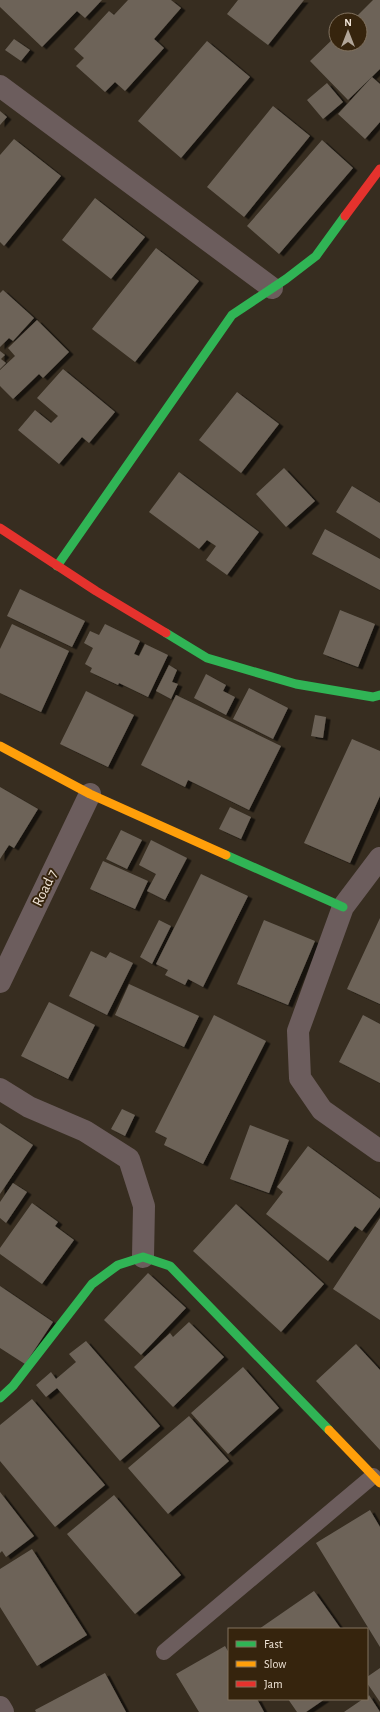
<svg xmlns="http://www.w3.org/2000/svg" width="380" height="1712" font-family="'Alegreya Sans',sans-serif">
<defs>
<filter id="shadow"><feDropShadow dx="4.5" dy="2.5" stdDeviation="0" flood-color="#0009"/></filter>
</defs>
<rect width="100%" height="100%" fill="#372d20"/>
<path fill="#6d6459" filter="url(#shadow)" d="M0,0h102l-17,18 -8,-7 -35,36 -42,-40z
M128,0h43l10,8 -27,31 10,9 -39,43 -10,-9 -10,10 -29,-26 8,-8 -10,-9 35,-38 5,4z
M238,0h66l-36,45 -41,-31z
M373,0h7v69l-32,31 -38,-39 26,-25v8h24v-24h-7z
M14,39l16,11 -9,11 -16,-11z
M207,41l43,36 -69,81 -43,-37z
M372,77l8,7v38l-15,17 -27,-25z
M327,83l16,19 -20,17 -16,-19z
M273,106l37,30 -66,81 -37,-30z
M0,111l7,6 -7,8z
M14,139l47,37 -57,70 -4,-4v-87z
M322,140l31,28 -74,86 -32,-28z
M95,198l50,39 -34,42 -49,-39z
M156,248l43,33 -64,81 -43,-33z
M3,290l31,28 -21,23 -4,-3 -9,9v-54z
M37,320l32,32 -26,26 -4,-4 -26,25 -13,-13v-16l15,-14 -7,-8z
M0,351l5,4 -4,4 5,4 -6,6z
M63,369l52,43 -26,31 -7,-6 -23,27 -41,-34 17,-20 16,13 7,-7 -21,-18z
M237,392l42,32 -38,49 -42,-33z
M284,468l31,33 -29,26 -30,-33z
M179,472l80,60 -32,43 -21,-15 10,-14 -9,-6 -8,9 -50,-37z
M352,486l28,17v36l-44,-27z
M325,529l55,30v31l-68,-36z
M20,589l65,32 -13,26 -65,-31z
M340,610l35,14 -17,43 -35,-13z
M12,624l57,27 -28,61 -41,-19v-44z
M105,624l35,17 -6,13 5,2 6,-12 23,11 -20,42 -29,-14 -1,2 -28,-13 2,-4 -7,-4 8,-16 -9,-5 6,-12 9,4z
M169,665l8,5 -5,12 6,2 -7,15 -15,-8z
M206,674l20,11 -3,6 12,6 -9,18 -32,-17z
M249,688l39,20 -15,31 -40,-20z
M86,691l48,24 -26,52 -48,-23z
M176,695l105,51 -32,64 -61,-30 -3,7 -44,-22z
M315,715l11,2 -3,21 -12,-2z
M352,739l28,12v45l-30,67 -46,-20z
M0,787l38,22 -24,39 -5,-3 -9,14z
M230,807l21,10 -10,22 -22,-10z
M121,830l21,10 -15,29 -21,-10z
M151,840l36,18 -22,42 -18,-9 9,-17 -17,-9z
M103,861l45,20 -13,28 -45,-20z
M201,874l47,22 -45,91 -15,-8 -3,6 -20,-10 3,-5 -12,-6z
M380,918v86l-33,-15z
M159,920l12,6 -19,38 -12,-7z
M264,920l51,21 -27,64 -51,-21z
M91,951l15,7 4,-6 23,11 -26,52 -38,-19z
M129,984l70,32 -15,31 -69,-32z
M49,1002l46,23 -27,54 -47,-23z
M214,1015l52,26 -63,123 -39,-19 3,-7 -12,-6z
M363,1015l17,9v59l-41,-21z
M122,1109l13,6 -10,21 -14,-7z
M0,1123l33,22 -33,49z
M250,1125l39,15 -20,53 -39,-14z
M308,1146l72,53v8l-18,24 -7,-5 -27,35 -62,-47 17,-22 -6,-5z
M13,1183l14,9 -21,31 -6,-5v-16z
M32,1203l26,19 -3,4 19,14 -32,44 -42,-30v-6z
M236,1204l88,80 -43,48 -88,-81z
M380,1218v102l-47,-31z
M148,1273l38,35 -45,47 -37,-35z
M0,1286l53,36 -28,42 -25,-16z
M189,1322l35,35 -51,50 -39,-40 36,-34 3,4z
M86,1341l74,85 -40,35 -63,-73 -11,9 -10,-12 15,-13 5,7 20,-17 -7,-8z
M356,1344l24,26v80l-64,-69z
M243,1367l36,41 -51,46 -37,-41z
M32,1399l73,86 -50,42 -55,-66v-36z
M189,1416l40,45 -61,53 -40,-46z
M0,1492l34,44 -28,21 -4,-6 -2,2z
M114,1495l67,80 -46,39 -68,-80z
M370,1510l10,17v120l-64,-104z
M32,1549l55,86 -50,31 -37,-59v-38z
M314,1591l27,38h-82z
M225,1646l4,7v46h28l7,13h-65l-23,-38z
M380,1668v34l-13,-19v-6z
M105,1673l21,39h-90l-1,-2z
M369,1695l11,17h-36l19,-13h4z
M288,1699h37l-19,13h-9z"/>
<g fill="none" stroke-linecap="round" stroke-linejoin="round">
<path stroke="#6c5d5d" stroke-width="16" d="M164,1652l209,-176"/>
<path stroke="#6c5d5d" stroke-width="22" d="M0,86l272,202
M380,858l-37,49 -45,124 2,47 22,32 58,41
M0,982l90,-188
M0,1089l29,18 56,24 44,28 15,47 -1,51
M0,1707l3,5"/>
<path stroke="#30b455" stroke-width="9" d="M57,566l175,-251 54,-36 30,-23 29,-40
M166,633l41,25 89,26 77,13 7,-2
M226,855l117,52
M0,1398l13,-12 79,-102 26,-19 25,-8 27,9 159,164"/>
<path stroke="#ff9f0a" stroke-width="9" d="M0,746l90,48 136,61
M329,1430l51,53"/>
<path stroke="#e5322d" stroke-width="9" d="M345,216l35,-47
M0,528l96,63 70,42"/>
</g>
<g text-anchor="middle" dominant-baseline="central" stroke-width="4" stroke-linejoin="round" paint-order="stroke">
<g font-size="15" fill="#f2e6d9" stroke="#36240d">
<text transform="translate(45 888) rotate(-64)">Road 7</text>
</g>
</g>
<rect x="228" y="1628" width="140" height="72" fill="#36240d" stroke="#81725f"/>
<rect x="236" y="1641" width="20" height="6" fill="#30b455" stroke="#81725f"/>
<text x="264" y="1648" font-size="12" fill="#f2e6d9">Fast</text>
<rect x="236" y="1661" width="20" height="6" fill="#ff9f0a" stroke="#81725f"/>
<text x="264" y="1668" font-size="12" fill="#f2e6d9">Slow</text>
<rect x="236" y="1681" width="20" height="6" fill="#e5322d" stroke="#81725f"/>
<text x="264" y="1688" font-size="12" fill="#f2e6d9">Jam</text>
<g transform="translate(348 32)"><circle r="19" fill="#36240d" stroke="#81725f"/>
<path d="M0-3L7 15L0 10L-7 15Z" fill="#b1a598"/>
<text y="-6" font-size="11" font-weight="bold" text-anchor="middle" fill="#f2e6d9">N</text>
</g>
</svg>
